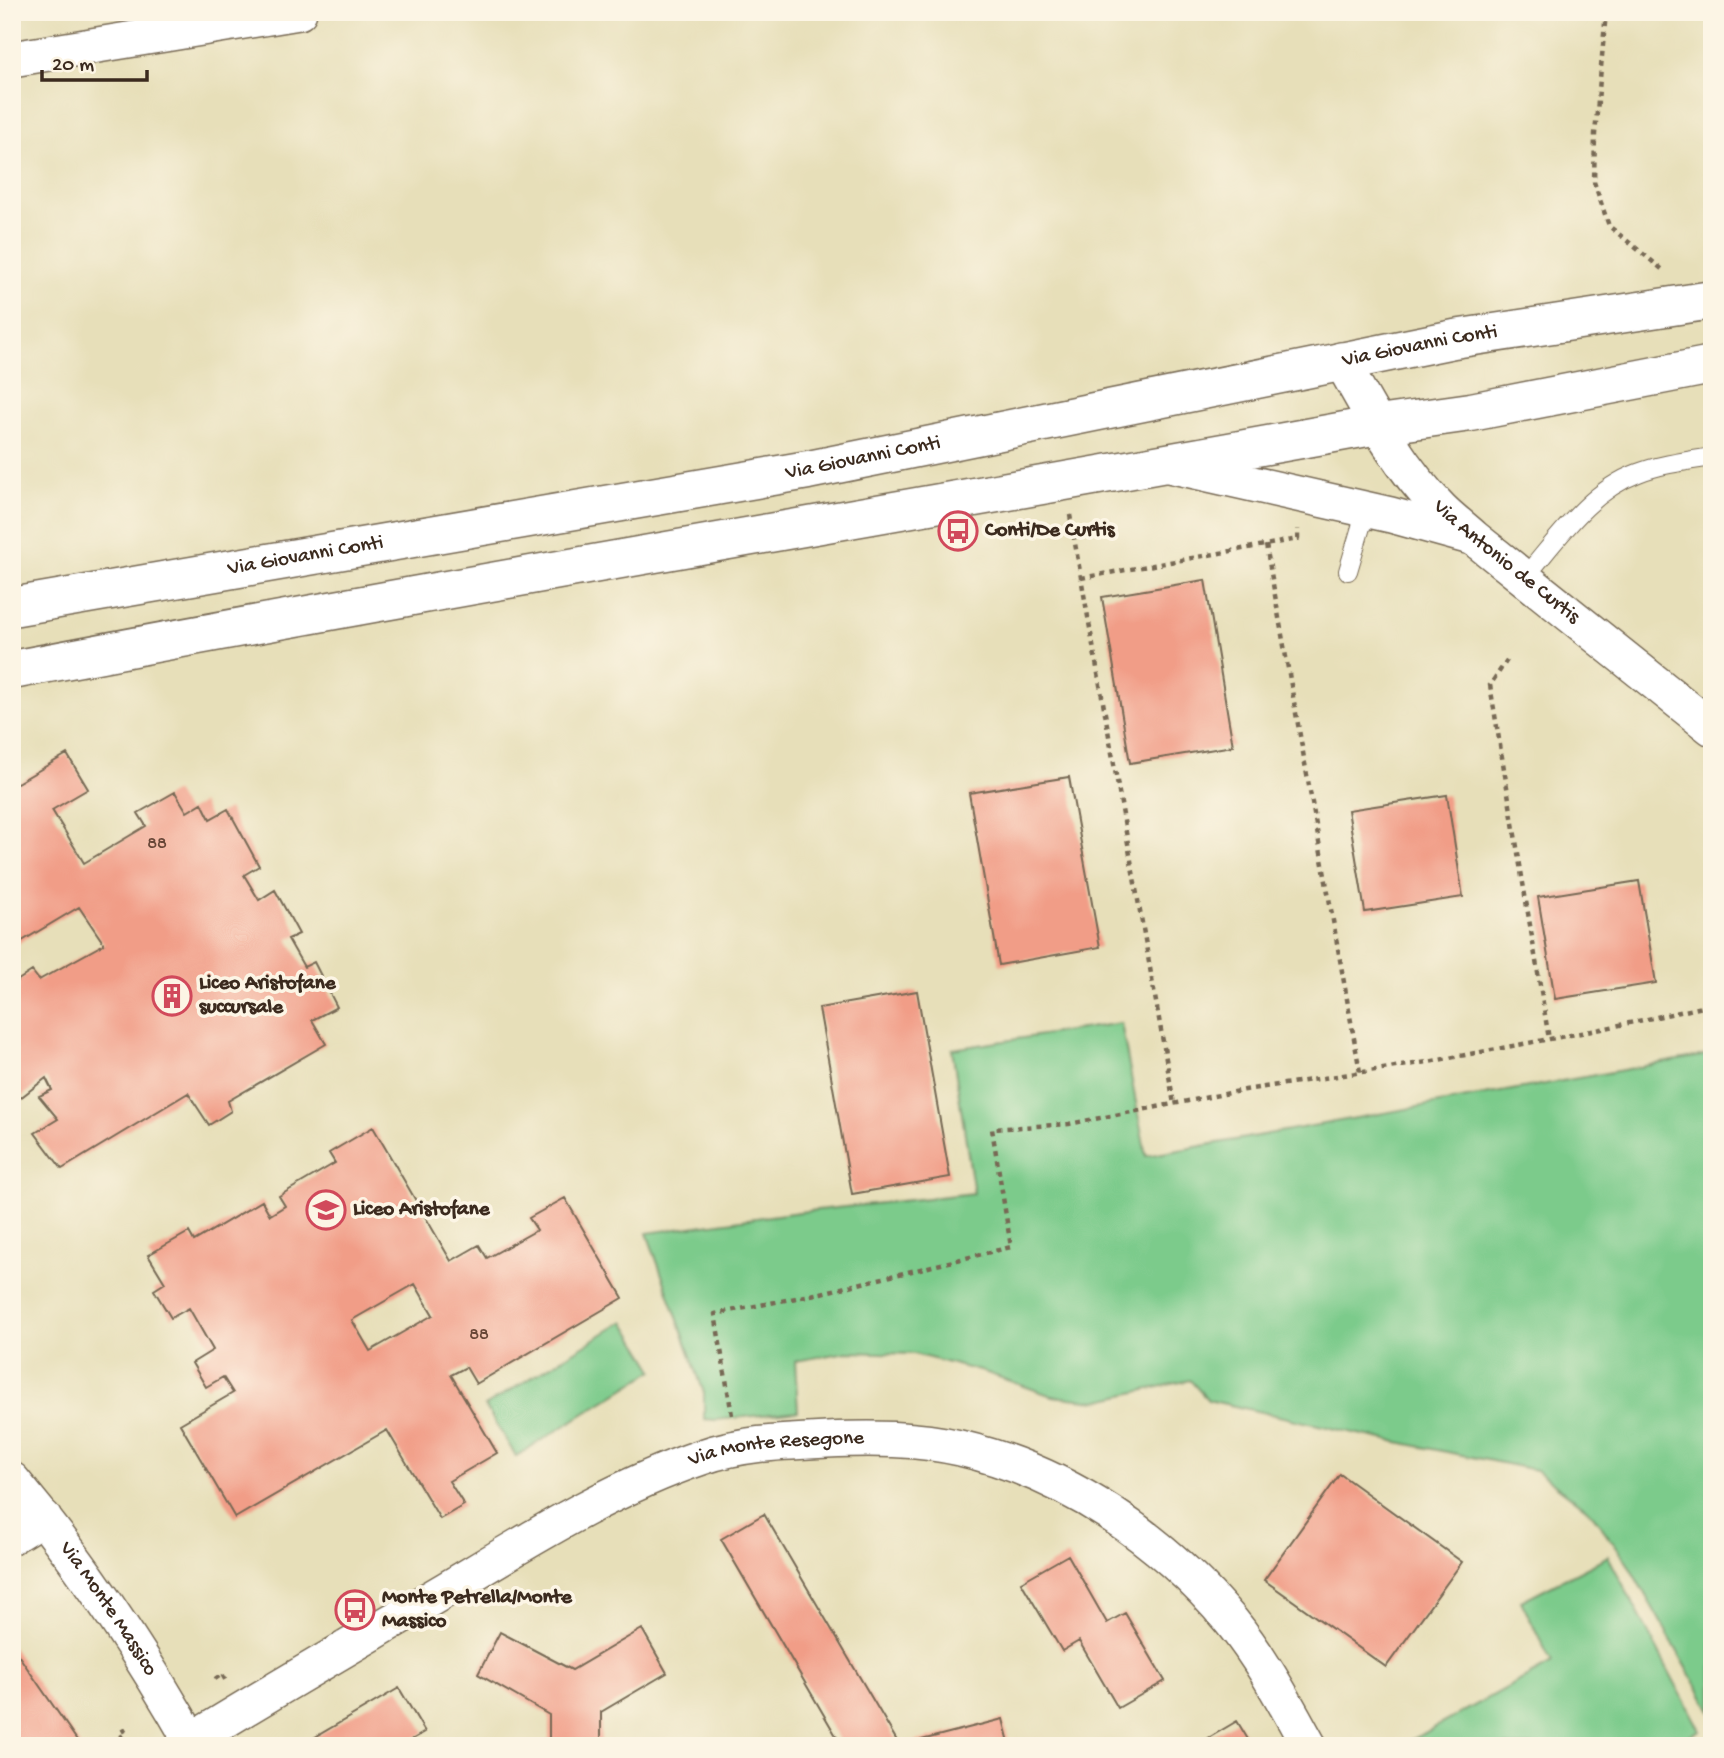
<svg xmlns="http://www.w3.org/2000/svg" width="1724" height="1758" font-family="'Gochi Hand',sans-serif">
<rect width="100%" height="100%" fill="#fcf5e5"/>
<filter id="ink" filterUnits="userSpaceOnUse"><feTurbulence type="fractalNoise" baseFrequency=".0143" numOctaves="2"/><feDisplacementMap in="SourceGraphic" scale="14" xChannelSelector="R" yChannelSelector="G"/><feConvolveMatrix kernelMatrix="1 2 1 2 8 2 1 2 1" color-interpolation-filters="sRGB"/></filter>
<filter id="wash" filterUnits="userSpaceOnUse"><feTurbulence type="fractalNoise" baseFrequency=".00686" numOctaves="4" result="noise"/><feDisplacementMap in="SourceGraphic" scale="28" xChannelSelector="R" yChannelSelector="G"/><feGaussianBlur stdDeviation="1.57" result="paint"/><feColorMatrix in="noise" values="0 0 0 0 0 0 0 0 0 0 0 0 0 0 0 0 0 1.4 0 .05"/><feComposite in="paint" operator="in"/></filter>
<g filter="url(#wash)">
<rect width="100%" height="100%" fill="#e7dfb9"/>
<path fill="#7ccb8b" stroke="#5c7a54" stroke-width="2" d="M1121,1023l25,133 566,-102v658l-87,-153 -35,-48 -54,-41 -178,-36 -150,-34 -18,-20 -94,21 -44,-5 -65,-23 -73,-19 -67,-2 -52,9 3,50 -82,9 -12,-1v-26l-57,-160 152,-21 175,-19 -22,-144z
M624,1321l30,49 -138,86 -31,-50z
M1608,1556l92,174 -30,16h-269l151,-83 -31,-62z"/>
<g id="blocks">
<path fill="#f19d87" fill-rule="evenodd" d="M1205,580l28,166 -103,17 -28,-166z
M67,754l21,35 -36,21 32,53 62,-37 -8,-13 37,-21 12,20 15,-9 8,16 18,-10 31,57 -15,9 15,25 16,-10 24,44 -11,5 16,28 10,-5 23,45 -25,13 14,24 -98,57 3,10 -22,14 -21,-32 -126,76 -27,-36 23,-14 -19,-23 13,-6 -6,-12 -27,21 -7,-11v-35l5,-2 -5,-7v-25l3,-1 -3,-3v-31l20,-13 7,9 65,-36 -25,-37 -67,40v-161z
M1069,777l31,170 -101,18 -30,-172z
M1447,795l16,102 -98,15 -17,-102z
M1639,881l17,102 -101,16 -17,-102z
M917,991l33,186 -98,17 -33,-186z
M373,1127l78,134 28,-16 8,13 50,-28 -8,-12 36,-20 58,100 -147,86 -10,-17 -15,8 46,78 -48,28 15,24 -24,14 -53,-89 -152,88 -55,-94 53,-31 -10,-16 -17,10 -14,-24 21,-13 -24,-42 -18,10 -17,-28 11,-7 -17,-28 41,-23 5,9 68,-40 8,14 15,-9 -6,-10 56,-33 -6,-10zM415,1284l18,31 -63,36 -18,-31z
M1340,1474l122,88 -76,105 -122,-87z
M764,1514l136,232h-58l-121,-207z
M1068,1555l39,68 18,-10 40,68 -47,27 -39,-67 -17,10 -41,-69z
M642,1629l25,44 -66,39v34h-52v-31l-71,-41 22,-42 72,38z
M12,1646l69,100h-69z
M399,1688l26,44 -24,14h-101z
M1003,1719l7,27h-108v-1z
M1237,1721l15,25h-57z"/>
</g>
</g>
<g filter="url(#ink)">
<use href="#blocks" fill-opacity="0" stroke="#776954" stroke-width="2"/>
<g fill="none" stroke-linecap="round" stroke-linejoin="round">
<g stroke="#776954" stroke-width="20">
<path id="lane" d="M1348,571l18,-61
M1524,578c33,-38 65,-87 114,-105 23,-9 49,-12 74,-16"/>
</g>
<g stroke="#776954" stroke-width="38">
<g id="street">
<path d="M12,59l287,-47"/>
<path id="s1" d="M1341,360c29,52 58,107 100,149 10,10 22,19 33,29l238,190"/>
<path d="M1164,464l227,51 76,21"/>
<path id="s2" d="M12,1480c69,82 129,172 182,266"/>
<path d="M12,1536l31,-19"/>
<path id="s3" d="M183,1746c87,-54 176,-105 264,-157 82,-49 164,-101 255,-132 40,-14 82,-15 125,-17 44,-2 89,-2 133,8 106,25 202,90 271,173 31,38 54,82 78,125"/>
</g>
</g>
<g stroke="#776954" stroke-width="41">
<g id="secondary">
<path id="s4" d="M12,607l796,-137 646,-131 258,-39"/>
<path d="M12,670c455,-87 911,-162 1366,-245l93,-13 241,-47"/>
</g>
</g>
<path stroke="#776954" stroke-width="4.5" stroke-dasharray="5 5" stroke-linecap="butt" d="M1606,12l-11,122 -1,48 15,44 54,44
M1070,515l104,589
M1266,545l94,527
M1081,578l217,-39v-10
M1507,660l-17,25 59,354
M732,1415l-17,-101 106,-21 190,-46 -19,-118 77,-5 176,-34 183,-28 169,-32 115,-25
M215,1679l7,-5 4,7
M126,1729l-7,4 8,13"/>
<use href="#lane" stroke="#fff" stroke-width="18"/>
<use href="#street" stroke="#fff" stroke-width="35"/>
<use href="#secondary" stroke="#fff" stroke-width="38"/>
</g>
</g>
<defs>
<g id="bus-ring" transform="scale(2.0125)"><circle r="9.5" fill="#fcf5e5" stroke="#d1495b" stroke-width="1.5"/><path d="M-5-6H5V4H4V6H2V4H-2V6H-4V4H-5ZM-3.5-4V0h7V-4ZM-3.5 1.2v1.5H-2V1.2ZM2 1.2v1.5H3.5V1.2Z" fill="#d1495b"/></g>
<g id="building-ring" transform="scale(2.0125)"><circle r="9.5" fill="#fcf5e5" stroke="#d1495b" stroke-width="1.5"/><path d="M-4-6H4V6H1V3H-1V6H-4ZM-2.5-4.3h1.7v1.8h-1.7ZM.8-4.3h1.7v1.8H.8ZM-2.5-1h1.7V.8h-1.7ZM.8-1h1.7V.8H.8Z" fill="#d1495b"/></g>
<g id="school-ring" transform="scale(2.0125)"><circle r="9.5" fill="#fcf5e5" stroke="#d1495b" stroke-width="1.5"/><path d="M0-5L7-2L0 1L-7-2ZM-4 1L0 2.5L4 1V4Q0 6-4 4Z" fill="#d1495b"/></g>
</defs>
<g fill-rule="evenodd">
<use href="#bus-ring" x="958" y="531"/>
<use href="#building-ring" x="172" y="996"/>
<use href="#school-ring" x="326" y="1210"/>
<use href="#bus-ring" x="355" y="1610"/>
</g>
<g text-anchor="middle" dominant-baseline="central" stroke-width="7" stroke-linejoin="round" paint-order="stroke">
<g font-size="18" fill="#684738">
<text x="157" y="844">88</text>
<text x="479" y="1335">88</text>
</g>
<g font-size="21" fill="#3b2a1e" stroke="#fcf5e5">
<text stroke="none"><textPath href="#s4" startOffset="1432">Via Giovanni Conti</textPath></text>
<text stroke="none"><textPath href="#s4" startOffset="864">Via Giovanni Conti</textPath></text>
<text stroke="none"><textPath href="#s4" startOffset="298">Via Giovanni Conti</textPath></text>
<text stroke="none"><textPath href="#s1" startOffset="264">Via Antonio de Curtis</textPath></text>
<text stroke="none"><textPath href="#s3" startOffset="670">Via Monte Resegone</textPath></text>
<text stroke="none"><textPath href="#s2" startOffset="161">Via Monte Massico</textPath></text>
</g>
<g font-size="21" font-weight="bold" fill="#3b2a1e" stroke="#fcf5e5" text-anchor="start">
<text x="985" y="531">Conti/De Curtis</text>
<text x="199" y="984">Liceo Aristofane<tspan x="199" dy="24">succursale</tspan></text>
<text x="353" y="1210">Liceo Aristofane</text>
<text x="382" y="1598">Monte Petrella/Monte<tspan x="382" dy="24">Massico</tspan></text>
</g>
</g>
<rect width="1724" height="1758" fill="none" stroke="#fcf5e5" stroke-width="42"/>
<path d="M42 70v10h105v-10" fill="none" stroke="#3b2a1e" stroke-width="3.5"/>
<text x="52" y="70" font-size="21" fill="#3b2a1e" stroke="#fcf5e5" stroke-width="5" paint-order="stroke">20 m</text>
</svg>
